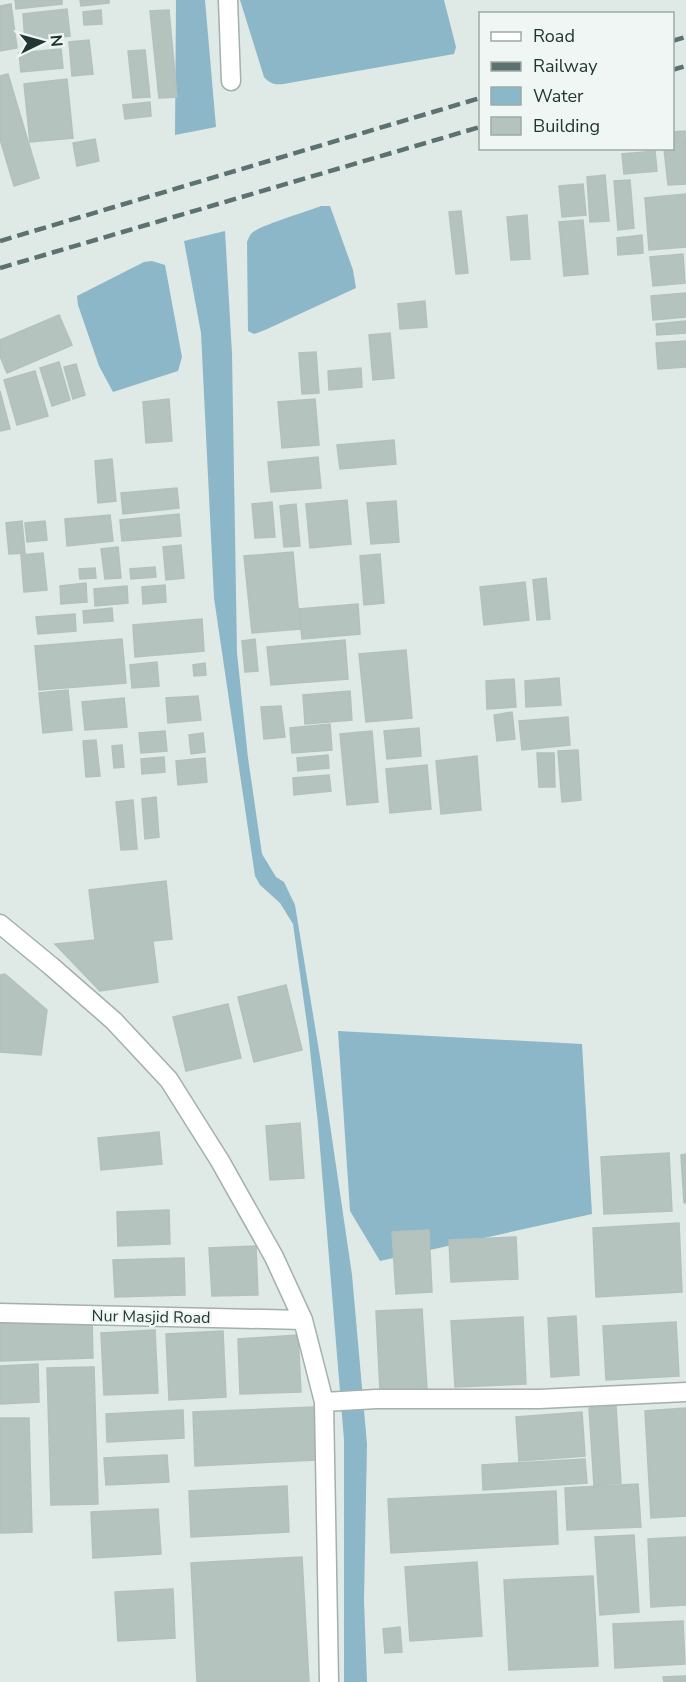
<svg xmlns="http://www.w3.org/2000/svg" width="686" height="1682" font-family="'Nunito Sans',sans-serif">
<rect width="100%" height="100%" fill="#dfe9e6"/>
<path fill="#8cb7c8" d="M176,0h29l11,127 -41,8z
M240,0h204l12,47 -2,7 -165,29c-11,2 -17,3 -25,-6z
M321,206h9l23,64 3,18 -91,42 -11,4 -6,-3 -1,-89c1,-2 3,-8 5,-9 6,-7 57,-22 69,-27z
M225,231l7,123 5,299 11,105 14,96 14,23 8,5 11,23 26,158 31,212 15,169 -3,156 3,82h-23v-242l-26,-316 -10,-93 -15,-107 -13,-21 -20,-18 -5,-9 -41,-278 -13,-265 -17,-92z
M152,261l13,4 17,92 -4,14 -65,21 -14,-26 -21,-61 -1,-9 67,-34z
M338,1031l244,13 10,170 -212,47 -30,-50z"/>
<path fill="#b5c3bf" stroke="#b2c1bd" stroke-width="1.5" d="M15,0h47v4l-46,5z
M80,0h29v3l-28,3z
M11,4l6,44 -17,3v-45z
M67,9l3,27 -45,5 -2,-27z
M101,10l1,14 -18,1 -1,-13z
M169,10l8,87 -18,1 -9,-87z
M89,40l4,34 -21,2 -3,-34z
M61,49l2,19 -42,4 -2,-19z
M145,50l5,47 -17,1 -5,-47z
M8,74l31,104 -25,8 -14,-47v-63z
M67,79l6,59 -43,4 -6,-58z
M150,102l1,14 -26,3 -2,-14z
M685,131l1,53 -18,1 -4,-37h8v-16z
M95,139l4,22 -22,5 -4,-23z
M655,151l2,20 -33,3 -2,-20z
M605,175l4,46 -19,1 -3,-45z
M630,180l4,48 -16,2 -4,-49z
M583,184l3,31 -24,2 -3,-31z
M686,194v53l-37,3 -4,-52z
M461,211l7,62 -12,1 -7,-62z
M527,215l3,44 -19,1 -4,-43z
M583,220l5,54 -24,2 -5,-54z
M642,235l1,18 -25,2 -1,-17z
M683,254l2,29 -32,3 -3,-29z
M686,293v24l-33,3 -2,-24z
M425,301l2,26 -27,2 -2,-25z
M59,315l13,30 -65,28 -7,-17v-16z
M686,321v12l-29,2 -1,-11z
M390,333l4,45 -21,2 -4,-45z
M686,341v26l-28,2 -2,-26z
M316,352l3,41 -17,1 -3,-41z
M59,362l11,38 -18,6 -12,-38z
M76,364l9,31 -12,4 -9,-32z
M361,368l1,19 -33,3 -1,-19z
M35,371l13,45 -31,9 -13,-45z
M0,391l10,38 -10,2z
M169,399l3,42 -26,2 -3,-41z
M315,399l4,46 -37,3 -4,-46z
M394,440l2,24 -56,5 -3,-24z
M318,457l3,31 -50,4 -3,-30z
M112,459l4,42 -18,2 -3,-42z
M177,488l2,20 -56,6 -2,-21z
M347,500l4,44 -41,4 -4,-44z
M396,501l3,41 -28,2 -4,-41z
M272,502l3,35 -20,1 -3,-34z
M296,504l4,42 -16,1 -4,-41z
M179,514l2,22 -59,5 -2,-21z
M110,515l3,26 -46,5 -2,-27z
M22,521l3,32 -16,1 -3,-31z
M45,521l2,19 -20,2 -2,-19z
M181,545l3,33 -18,2 -3,-33z
M118,547l3,31 -16,1 -4,-30z
M293,552l7,77 -48,4 -8,-77z
M43,553l4,37 -23,2 -3,-37z
M380,554l4,49 -20,2 -4,-49z
M155,567l1,10 -25,2 -1,-10z
M95,568l1,10 -16,1 -1,-10z
M546,578l4,41 -13,1 -4,-40z
M525,582l4,38 -45,5 -4,-38z
M86,583l1,19 -26,2 -1,-18z
M165,585l1,17 -23,2 -1,-17z
M127,586l1,17 -33,3 -1,-17z
M358,604l2,30 -58,5 -3,-30z
M112,608l1,13 -29,2 -1,-12z
M75,614l1,17 -38,3 -2,-17z
M202,619l2,32 -69,6 -2,-32z
M122,639l4,44 -87,7 -4,-44z
M255,639l3,32 -13,1 -3,-31z
M345,640l3,39 -77,6 -4,-38z
M406,650l6,68 -46,4 -7,-68z
M157,662l2,24 -27,2 -2,-23z
M205,663l1,12 -12,1 -1,-11z
M559,678l2,27 -35,2 -1,-26z
M514,679l2,28 -29,2 -1,-28z
M68,690l4,40 -29,3 -4,-40z
M350,691l2,29 -47,4 -2,-29z
M198,696l3,24 -33,3 -2,-25z
M124,698l3,29 -42,3 -3,-28z
M281,706l4,31 -21,2 -3,-32z
M512,712l3,27 -18,2 -3,-26z
M568,717l2,28 -48,5 -3,-29z
M330,724l2,26 -40,3 -2,-25z
M419,728l2,28 -34,3 -3,-28z
M165,731l2,20 -26,2 -2,-20z
M372,731l6,71 -31,3 -7,-71z
M203,733l2,19 -14,2 -2,-19z
M96,740l4,36 -14,1 -3,-36z
M122,745l2,22 -10,1 -2,-22z
M578,750l3,50 -19,2 -4,-51z
M537,753h17l1,34h-16z
M328,755l1,13 -31,3 -1,-13z
M477,756l4,54 -40,4 -5,-53z
M164,757l1,15 -23,2 -1,-15z
M205,758l2,24 -29,3 -2,-24z
M427,765l4,44 -41,4 -4,-44z
M329,775l2,16 -37,4 -1,-17z
M156,797l3,40 -14,2 -3,-40z
M133,800l4,49 -16,1 -5,-48z
M166,881l6,58 -19,2 5,41 -58,9 -45,-47 40,-4 -6,-50z
M5,974l42,36 -6,45 -41,-3v-77z
M286,985l16,65 -48,12 -16,-65z
M228,1004l13,54 -55,13 -13,-54z
M300,1123l4,55 -34,2 -4,-54z
M159,1132l3,32 -61,6 -3,-32z
M669,1153l3,58 -68,3 -3,-57z
M686,1154v49h-2l-3,-48z
M169,1210l1,34 -52,2 -1,-34z
M679,1223l3,69 -86,5 -3,-69z
M429,1230l3,62 -36,2 -4,-62z
M516,1237l2,42 -67,3 -2,-42z
M256,1246l2,49 -46,1 -3,-48z
M184,1258l1,37 -70,2 -2,-37z
M422,1309l5,80 -47,2 -4,-80z
M576,1316l3,59 -28,2 -3,-59z
M523,1317l3,67 -71,3 -4,-66z
M92,1321l1,37 -93,3v-38z
M676,1322l3,54 -73,4 -3,-54z
M155,1330l3,63 -54,2 -3,-62z
M223,1331l3,66 -57,3 -3,-66z
M298,1335l3,57 -61,2 -2,-55z
M38,1364l1,38 -39,2v-38z
M94,1367l4,137 -47,1 -4,-137z
M616,1406l5,77 -27,2 -5,-77z
M314,1407l2,53 -121,6 -2,-54z
M686,1408v108l-35,2 -6,-107z
M183,1410l1,28 -77,4 -1,-28z
M582,1412l3,44 -66,5 -3,-44z
M0,1418h29l3,114 -32,1z
M167,1455l2,27 -63,3 -2,-27z
M585,1459l2,24 -104,7 -1,-25z
M638,1484l3,43 -74,3 -2,-42z
M287,1486l2,46 -98,5 -2,-46z
M556,1491l2,53 -167,9 -3,-54z
M158,1509l3,45 -68,4 -2,-46z
M634,1535l5,77 -39,3 -5,-78z
M686,1537v68l-35,2 -3,-68z
M302,1557l7,125h-112l-6,-119z
M477,1562l5,74 -72,5 -5,-74z
M593,1576l5,90 -89,4 -5,-90z
M173,1589l2,49 -57,3 -3,-49z
M683,1621l2,43 -70,4 -2,-44z
M400,1627l2,25 -17,1 -2,-24z
M686,1676v6h-22l-1,-5z"/>
<g fill="none" stroke-linecap="round" stroke-linejoin="round">
<g stroke="#a3b0ad" stroke-width="21">
<path id="minor" d="M228,0l3,81
M0,924l51,42 63,55 55,59 51,81 54,96 29,63 21,82 5,280
M0,1313l303,7
M324,1402l52,-3h163l147,-7"/>
</g>
<use href="#minor" stroke="#fff" stroke-width="18"/>
<path stroke="#5c7270" stroke-width="4.5" stroke-dasharray="12 6" stroke-linecap="butt" d="M672,41l14,-4
M672,70l14,-4
M0,241l480,-143
M0,268l480,-141"/>
</g>
<g text-anchor="middle" dominant-baseline="central" stroke-width="5" stroke-linejoin="round" paint-order="stroke">
<g font-size="16" fill="#223734" stroke="#eff6f3">
<text transform="translate(151 1317) rotate(1)">Nur Masjid Road</text>
</g>
</g>
<rect x="479" y="12" width="195" height="138" fill="#eff6f3" stroke="#9daaa7" stroke-width="1.5"/>
<rect x="491" y="32" width="30" height="9" fill="#ffffff" stroke="#9daaa7" stroke-width="1.5"/>
<text x="533" y="42" font-size="18" fill="#223734">Road</text>
<rect x="491" y="62" width="30" height="9" fill="#5c7270" stroke="#9daaa7" stroke-width="1.5"/>
<text x="533" y="72" font-size="18" fill="#223734">Railway</text>
<rect x="491" y="87" width="30" height="18" fill="#8cb7c8" stroke="#9daaa7" stroke-width="1.5"/>
<text x="533" y="102" font-size="18" fill="#223734">Water</text>
<rect x="491" y="117" width="30" height="18" fill="#b5c3bf" stroke="#9daaa7" stroke-width="1.5"/>
<text x="533" y="132" font-size="18" fill="#223734">Building</text>
<g transform="translate(42 42) rotate(85)" stroke="#eff6f3" stroke-width="4.5" paint-order="stroke">
<path d="M0-4.5L10 22L0 15L-10 22Z" fill="#223734"/>
<text y="-9" font-size="16" font-weight="bold" text-anchor="middle" fill="#223734">N</text>
</g>
</svg>
